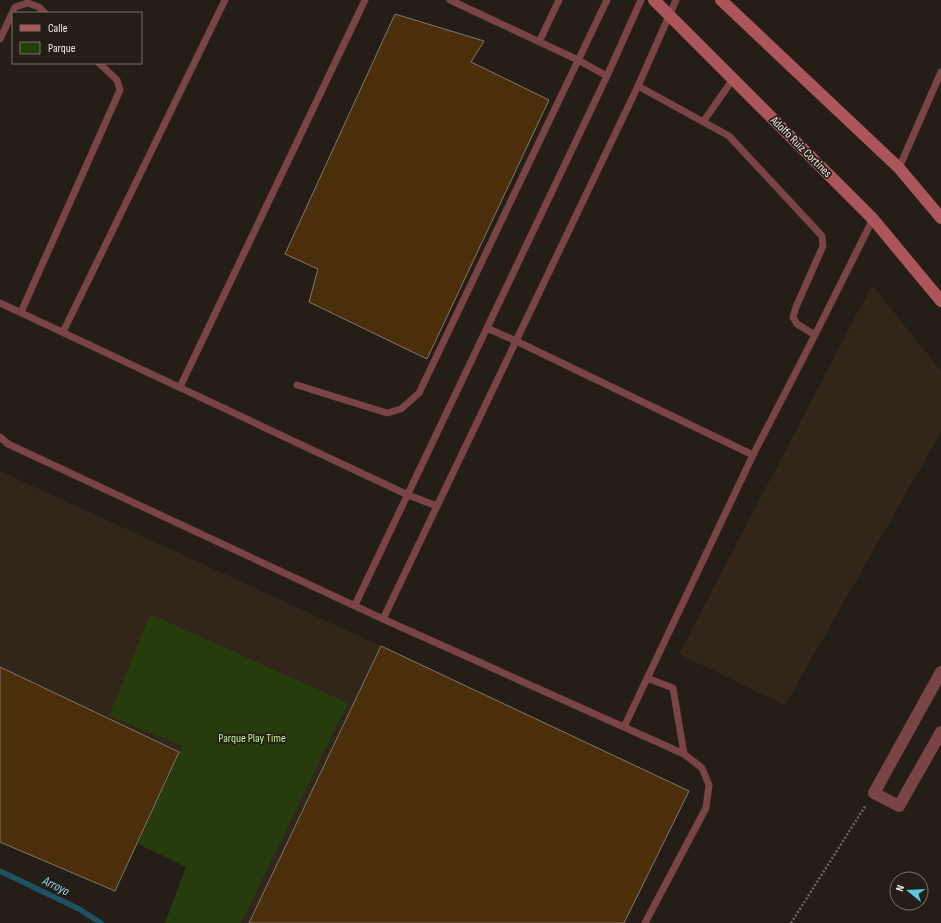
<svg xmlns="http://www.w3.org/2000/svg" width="941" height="923" font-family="'Sofia Sans Condensed',sans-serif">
<rect width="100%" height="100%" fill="#251e17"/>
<path fill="#32261b" d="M872,285l69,86v61l-156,273 -106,-51z
M0,471l381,175 308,145 -65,132h-442l15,-78 -46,-23 -30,53 -121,-57z"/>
<path fill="#273c0c" d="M150,614l198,89 -107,220h-76l21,-56 -48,-23 44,-98 -73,-30z"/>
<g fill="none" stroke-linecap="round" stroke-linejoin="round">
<path stroke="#1d5265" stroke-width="5.5" d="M0,871l79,38 22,14"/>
</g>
<path fill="#4b2f0b" stroke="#7f776e" d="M395,14l89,27 -13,21 78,38 -122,259 -118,-57 9,-33 -33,-15z
M381,646l308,145 -65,132h-375z
M0,667l179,85 -64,139 -115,-49z"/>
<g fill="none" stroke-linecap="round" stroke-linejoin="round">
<path stroke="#6b655f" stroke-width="2.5" stroke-dasharray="2 2" stroke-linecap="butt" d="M791,923l75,-118"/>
<path stroke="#7a4446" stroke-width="7" d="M450,0l128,60 29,16
M0,39l15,-32 13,-4 11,4 6,6
M539,42l20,-42
M638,86l91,50 93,100 1,10 -27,61 -3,10 4,7 18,11
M703,122l30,-43
M899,168l42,-96
M0,303l408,192 29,11
M21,312l99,-222 -3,-10 -18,-17
M487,328l29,13 237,114
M63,332l162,-332
M297,385l90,28 14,-4 18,-16 188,-393
M180,387l185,-387
M0,437l8,7 375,175 301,135 18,14 7,17 -3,23 -61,115
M355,605l252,-529 34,-76
M383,619l255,-533 38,-86
M647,678l26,10 11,66
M624,727l129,-272 62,-120 58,-116"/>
<path stroke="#7a4446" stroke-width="12" d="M941,672l-67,121 25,13 42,-74"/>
<path stroke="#ac565b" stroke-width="12" d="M654,0l219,219 68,82
M721,0l178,168 42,50"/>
</g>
<g text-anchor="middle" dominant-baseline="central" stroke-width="3.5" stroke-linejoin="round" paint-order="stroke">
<g font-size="12" fill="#efeae5" stroke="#251e17">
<text transform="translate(801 147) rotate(45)">Adolfo Ruiz Cortines</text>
</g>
<g font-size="12" fill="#bfef8e" stroke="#251e17">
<text x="252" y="738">Parque Play Time</text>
</g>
<g font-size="13" font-style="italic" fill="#8fd6f2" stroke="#251e17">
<text transform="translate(56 886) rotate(26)">Arroyo</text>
</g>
</g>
<rect x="12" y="12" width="130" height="52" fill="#251e17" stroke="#767069"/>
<rect x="20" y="25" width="20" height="6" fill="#ac565b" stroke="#767069"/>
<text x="48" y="32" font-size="12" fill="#efeae5">Calle</text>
<rect x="20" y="42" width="20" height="12" fill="#273c0c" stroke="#767069"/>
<text x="48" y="52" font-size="12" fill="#efeae5">Parque</text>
<g transform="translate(909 891) rotate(288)"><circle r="19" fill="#251e17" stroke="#767069"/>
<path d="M0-3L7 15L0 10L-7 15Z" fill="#59c8e4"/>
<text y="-6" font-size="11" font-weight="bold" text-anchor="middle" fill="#efeae5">N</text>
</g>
</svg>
